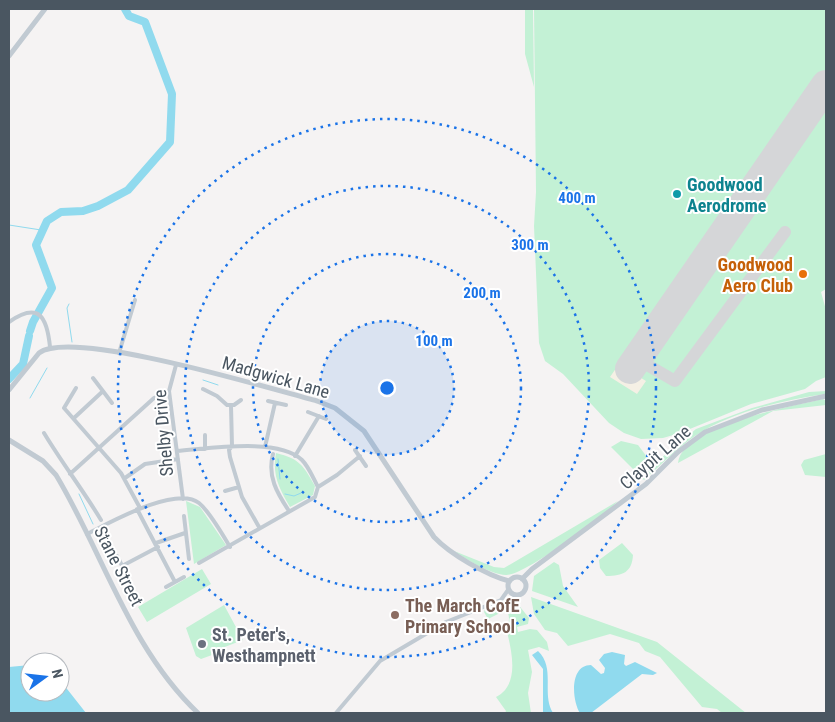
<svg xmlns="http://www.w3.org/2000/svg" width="835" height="722" font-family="'Roboto Condensed',sans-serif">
<rect width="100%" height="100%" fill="#f5f3f3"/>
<path fill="#c3f1d5" d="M525,9h8l1,78 -9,-33z
M534,9h292v280l-5,3 5,18v67l-10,4 -11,8 -54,15 -71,29 -17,5 -22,1 -17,-6 -15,-10 -46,-49 -18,-13 -6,-18 -5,-117 2,-34z
M826,391l-1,3c-44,7 -93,17 -130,42 -19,13 -35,30 -51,44l-33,-33 10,-6 17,4 15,20 43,-36 56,-21 57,-16z
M823,399l3,2v4l-53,6 -95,52c4,-37 115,-57 145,-64z
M276,453c24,6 27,12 39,33l-2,9 -23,12c-11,-19 -18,-32 -14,-54z
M826,454v23l-21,-2 -4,-10 3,-5z
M186,501l14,6 26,38 -32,19z
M618,501c-14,15 -94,75 -112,74 -17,-1 -38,-15 -52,-24l40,16 10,1z
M622,543l11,12c-1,17 -10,21 -27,21l-6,-8 -1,-8z
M554,562l5,3 4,21 15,21 -46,-16 2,-15z
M202,569l9,15 -64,38 -9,-15z
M531,597l126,45 89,71h-24l-5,-4 -15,-2 -42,-50 -15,-6 -6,-8 -29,-9 -42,12 -11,-13 -12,-3 -11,-16z
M503,601l14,2 12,15 -1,6 -11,3 1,5 12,-3 7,1 10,12 2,9 -10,-4 -11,3 4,22 -4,21 3,20h-26l1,-2 -10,-14c22,-11 17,-40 12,-61 -2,-7 3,-15 0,-23l-6,-1 -14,7 -4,-7 1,-3z
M224,605l19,35 -21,8 1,3 -22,8 -5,-3 -10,-28z"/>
<path fill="#f5f0e5" d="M619,364l27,17 -9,13 -27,-17z"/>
<path fill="#90daee" d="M538,651c18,17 3,43 15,62h-10v-44l-11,-14z
M612,652l13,3 -1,9 2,2 9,-4 22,11 -4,2 -11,-1 -51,39h-11c-8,-12 -11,-48 11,-48l10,9 3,-1 1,-5 -6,-8 5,-6z
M30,665v27h30v-12l26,33h-77v-46z"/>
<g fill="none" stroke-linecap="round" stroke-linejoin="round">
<path stroke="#90daee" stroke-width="1" d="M9,225l32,5
M69,304l-2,4 5,34
M203,380l15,5
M30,398l17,-30
M278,459l2,20
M79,494l14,30
M285,494l9,2 7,-3"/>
<path stroke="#90daee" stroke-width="8" d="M30,331l3,-9 19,-34 -16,-43 11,-24 14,-9 22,-1 15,-5 30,-16 42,-48 2,-48 -27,-72 -16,-6 -4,-7
M9,379l14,-15 6,-28"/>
<path stroke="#d5d6d8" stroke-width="12" d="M637,359l38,22 110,-149"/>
<path stroke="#d5d6d8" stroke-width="30" d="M630,369l196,-284"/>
<path stroke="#c1cad2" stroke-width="4" d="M9,322c30,-21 38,-5 41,25
M119,353l16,-53
M176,365l-7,26 14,108
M93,378l19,25
M76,388l-12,20 57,65 19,35
M203,389l14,7 10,9h7l7,-5
M268,401l18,4
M231,406l1,40 -3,4 1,7 12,40 17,30
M308,412l18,7
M74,418l28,-26
M44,433c18,30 39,57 57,87
M205,435v14
M265,447l10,-44
M355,450l11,16
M177,451c31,-2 101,-14 125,9 7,7 11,18 16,27l-3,10 -116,66
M273,454c-6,22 4,39 16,57
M295,456l24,-40
M70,474l84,-76 15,-7
M125,478l20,-14 33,-5
M318,487l19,-12 23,-19
M225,491l14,-4
M137,509l38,73
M184,516l5,43
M87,534c22,-11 89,-49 112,-31 10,8 24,32 31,44
M156,543l29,-10
M117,556l10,19
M122,566l36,-19
M166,587l18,-10
M336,713l44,-52 66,-39 55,-22 7,-10"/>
<path stroke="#c1cad2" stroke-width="5" d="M9,56l36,-47
M9,390l30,-37c33,-25 232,36 278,48l18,7 29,23 70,106c16,17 52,38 75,44
M9,440l34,21 13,14c47,78 74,174 142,238
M508 586a9 9 0 1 1 18 0a9 9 0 1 1-18 0Z
M522,579l10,-10 114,-85 32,-32 27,-20 57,-22 64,-14"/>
</g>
<circle cx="387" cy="388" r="67" fill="#1a73e8" fill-opacity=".12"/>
<g fill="none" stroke="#1a73e8" stroke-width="2.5" stroke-dasharray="2.5 5">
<circle cx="387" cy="388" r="67"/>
<circle cx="387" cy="388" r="134"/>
<circle cx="387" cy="388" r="202"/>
<circle cx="387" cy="388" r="269"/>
</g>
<circle fill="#0f9aa8" stroke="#fff" stroke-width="2" cx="677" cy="194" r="5"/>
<circle fill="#e8710a" stroke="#fff" stroke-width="2" cx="803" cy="274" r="5"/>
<circle fill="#8d6e63" stroke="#fff" stroke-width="2" cx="395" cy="615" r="5"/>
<circle fill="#6b7280" stroke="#fff" stroke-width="2" cx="202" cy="644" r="5"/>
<g text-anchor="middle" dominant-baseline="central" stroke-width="4" stroke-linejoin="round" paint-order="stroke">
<g font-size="18" font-weight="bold" fill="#0d838f" stroke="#fff" text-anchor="start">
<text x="687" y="184">Goodwood<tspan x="687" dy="21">Aerodrome</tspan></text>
</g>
<g font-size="18" font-weight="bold" fill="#c56008" stroke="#fff" text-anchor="end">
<text x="793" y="264">Goodwood<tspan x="793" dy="21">Aero Club</tspan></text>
</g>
<g font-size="18" fill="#4a5661" stroke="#fff">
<text transform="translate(276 377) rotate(16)">Madgwick Lane</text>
<text transform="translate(163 433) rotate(-95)">Shelby Drive</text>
<text transform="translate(655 457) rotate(-41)">Claypit Lane</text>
<text transform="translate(119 566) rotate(63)">Stane Street</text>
</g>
<g font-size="18" font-weight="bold" fill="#785e54" stroke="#fff" text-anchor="start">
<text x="405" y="605">The March CofE<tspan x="405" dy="21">Primary School</tspan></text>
</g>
<g font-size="18" font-weight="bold" fill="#5b616d" stroke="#fff" text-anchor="start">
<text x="212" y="634">St. Peter's,<tspan x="212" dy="21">Westhampnett</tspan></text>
</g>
</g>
<circle cx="387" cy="388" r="8" fill="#1a73e8" stroke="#fff" stroke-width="2.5"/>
<g font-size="15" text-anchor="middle" font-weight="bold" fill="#1a73e8" stroke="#fff" stroke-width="4" stroke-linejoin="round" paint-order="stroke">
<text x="577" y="203">400 m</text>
<text x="530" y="250">300 m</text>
<text x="482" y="298">200 m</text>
<text x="434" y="346">100 m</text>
</g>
<rect width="835" height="722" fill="none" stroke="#4a5661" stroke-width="20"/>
<g transform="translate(45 677) rotate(75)"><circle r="24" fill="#ffffff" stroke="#b7bbc0"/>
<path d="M0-4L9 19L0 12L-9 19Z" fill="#1a73e8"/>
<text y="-8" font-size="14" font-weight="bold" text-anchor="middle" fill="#4a5661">N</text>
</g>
</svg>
